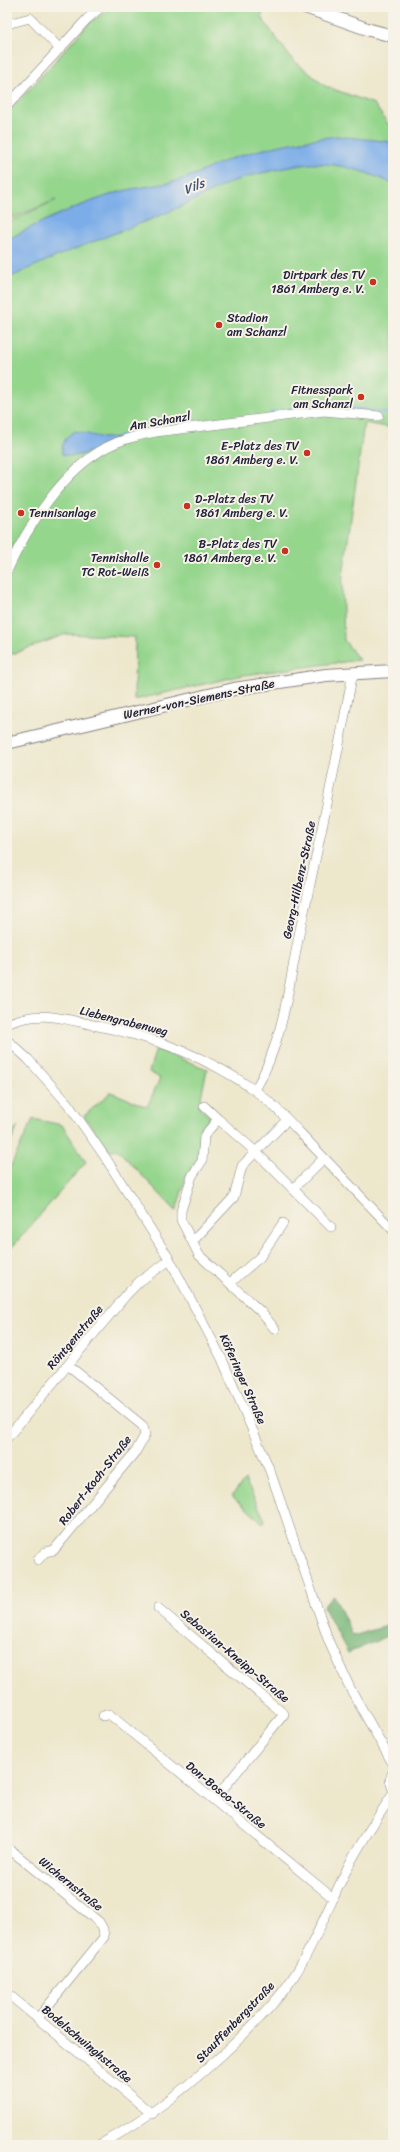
<svg xmlns="http://www.w3.org/2000/svg" width="400" height="2152" font-family="Sriracha,sans-serif">
<rect width="100%" height="100%" fill="#f7f3e8"/>
<filter id="ink" filterUnits="userSpaceOnUse"><feTurbulence type="fractalNoise" baseFrequency=".025" numOctaves="2"/><feDisplacementMap in="SourceGraphic" scale="8" xChannelSelector="R" yChannelSelector="G"/><feConvolveMatrix kernelMatrix="1 2 1 2 8 2 1 2 1" color-interpolation-filters="sRGB"/></filter>
<filter id="wash" filterUnits="userSpaceOnUse"><feTurbulence type="fractalNoise" baseFrequency=".012" numOctaves="4" result="noise"/><feDisplacementMap in="SourceGraphic" scale="16" xChannelSelector="R" yChannelSelector="G"/><feGaussianBlur stdDeviation="0.9" result="paint"/><feColorMatrix in="noise" values="0 0 0 0 0 0 0 0 0 0 0 0 0 0 0 0 0 1.4 0 .05"/><feComposite in="paint" operator="in"/></filter>
<g filter="url(#wash)">
<rect width="100%" height="100%" fill="#ede7cc"/>
<path fill="#95d68d" stroke="#5c7c64" d="M112,7h154l-5,10 30,41 34,28 49,18 14,20 5,2v302l-29,-5 -22,161 2,56 15,20 -115,15 -110,25 1,-63 -69,-3 -59,22v-433l49,-23 -49,20v-108l22,-22 60,-67z
M156,1049l51,20 -8,38 11,10 -10,18 -1,24 -12,15 -11,37 -59,-62 -8,2 -25,-35 27,-24 36,15 13,-29 -11,-6z
M33,1119l29,6 24,37 -79,91v-79z
M18,1126l-11,25v-11z
M245,1480l20,40 -2,3 -31,-27z"/>
<path fill="#78b778" stroke="#4d6c5a" d="M334,1596l19,40 40,-12v10l-45,19 -25,-47z"/>
<path fill="#7dade8" stroke="#506892" d="M337,136l56,6v42c-26,-12 -55,-22 -84,-20 -19,2 -64,12 -80,19 -21,10 -41,21 -63,30 -53,22 -107,40 -159,66v-39c35,-20 74,-36 112,-48 21,-6 43,-6 63,-13 17,-5 33,-15 51,-21 33,-11 69,-18 104,-22z
M75,431l28,7 15,-1c-17,9 -37,24 -56,17 -1,-9 4,-19 13,-23z"/>
<g fill="none" stroke-linecap="round" stroke-linejoin="round">
<path stroke="#7dade8" stroke-width="2.5" d="M270,413l44,-8 26,1 53,8
M118,437l24,-8 22,-2"/>
</g>
</g>
<g filter="url(#ink)">
<g fill="none" stroke-linecap="round" stroke-linejoin="round">
<g stroke="#888484" stroke-width="10">
<path id="minor" d="M7,24l23,-6 30,31
M7,106l80,-87 14,-12
M7,571c21,-45 55,-100 100,-124 15,-8 32,-12 49,-15l168,-21 55,5
M7,1024c32,-14 53,-6 86,1 58,11 112,30 161,65 19,13 37,33 53,50 29,30 57,60 86,90
M7,1040l21,19 40,45 37,53 65,103 52,99 48,112 59,171 21,46 43,76
M255,1090c28,-47 34,-106 45,-160 19,-86 37,-172 53,-258
M204,1106l14,13 -14,17 -2,25 -10,15 -11,35v9l18,35 61,56 15,18
M218,1119l38,33 75,75
M293,1189l31,-31
M193,1241l41,-44 8,-31 45,-46
M230,1283l30,-26 23,-34
M7,1438l120,-144 13,-13 30,-21
M38,1560l7,-8 9,-2 82,-99 9,-16 -2,-9 -75,-61
M158,1608l126,106 -70,86
M103,1716l6,-2 224,184
M393,1771l-3,9 3,10
M8,1848l91,74 4,7 1,8 -66,81
M7,1993l145,121
M99,2145c53,-28 99,-66 142,-108 20,-20 40,-40 55,-64 22,-36 36,-75 55,-112 13,-23 27,-45 42,-67"/>
</g>
<g stroke="#888484" stroke-width="14">
<path id="major" d="M305,7l65,23 23,6
M7,743l227,-54 92,-14 67,-4"/>
</g>
<use href="#minor" stroke="#fff" stroke-width="9"/>
<use href="#major" stroke="#fff" stroke-width="12"/>
</g>
</g>
<g fill="#c8321e" stroke="#f7f3e8" stroke-width="1.5">
<circle cx="373" cy="282" r="4"/>
<circle cx="219" cy="325" r="4"/>
<circle cx="361" cy="397" r="4"/>
<circle cx="307" cy="453" r="4"/>
<circle cx="187" cy="506" r="4"/>
<circle cx="21" cy="513" r="4"/>
<circle cx="285" cy="551" r="4"/>
<circle cx="157" cy="565" r="4"/>
</g>
<g text-anchor="middle" dominant-baseline="central" stroke-width="4" stroke-linejoin="round" paint-order="stroke">
<g font-size="12" fill="#22223b" stroke="#f7f3e8" text-anchor="end">
<text x="365" y="275">Dirtpark des TV<tspan x="365" dy="14">1861 Amberg e. V.</tspan></text>
<text x="227" y="318" text-anchor="start">Stadion<tspan x="227" dy="14">am Schanzl</tspan></text>
<text x="353" y="390">Fitnesspark<tspan x="353" dy="14">am Schanzl</tspan></text>
<text x="299" y="446">E-Platz des TV<tspan x="299" dy="14">1861 Amberg e. V.</tspan></text>
<text x="195" y="499" text-anchor="start">D-Platz des TV<tspan x="195" dy="14">1861 Amberg e. V.</tspan></text>
<text x="29" y="513" text-anchor="start">Tennisanlage</text>
<text x="277" y="544">B-Platz des TV<tspan x="277" dy="14">1861 Amberg e. V.</tspan></text>
<text x="149" y="558">Tennishalle<tspan x="149" dy="14">TC Rot-Weiß</tspan></text>
</g>
<g font-size="12" fill="#22223b" stroke="#f7f3e8">
<text transform="translate(160 421) rotate(-10)">Am Schanzl</text>
<text transform="translate(199 699) rotate(-12)">Werner-von-Siemens-Straße</text>
<text transform="translate(299 880) rotate(-78)">Georg-Hilbenz-Straße</text>
<text transform="translate(124 1021) rotate(14)">Liebengrabenweg</text>
<text transform="translate(75 1337) rotate(-50)">Röntgenstraße</text>
<text transform="translate(243 1379) rotate(66)">Köferinger Straße</text>
<text transform="translate(95 1480) rotate(-52)">Robert-Koch-Straße</text>
<text transform="translate(235 1656) rotate(40)">Sebastian-Kneipp-Straße</text>
<text transform="translate(226 1795) rotate(39)">Don-Bosco-Straße</text>
<text transform="translate(71 1884) rotate(39)">Wichernstraße</text>
<text transform="translate(235 2022) rotate(-46)">Stauffenbergstraße</text>
<text transform="translate(87 2044) rotate(40)">Bodelschwinghstraße</text>
</g>
<g font-size="13" font-style="italic" fill="#425378" stroke="#f7f3e8">
<text transform="translate(194 186) rotate(-23)">Vils</text>
</g>
</g>
<rect width="400" height="2152" fill="none" stroke="#f7f3e8" stroke-width="24"/>
</svg>
